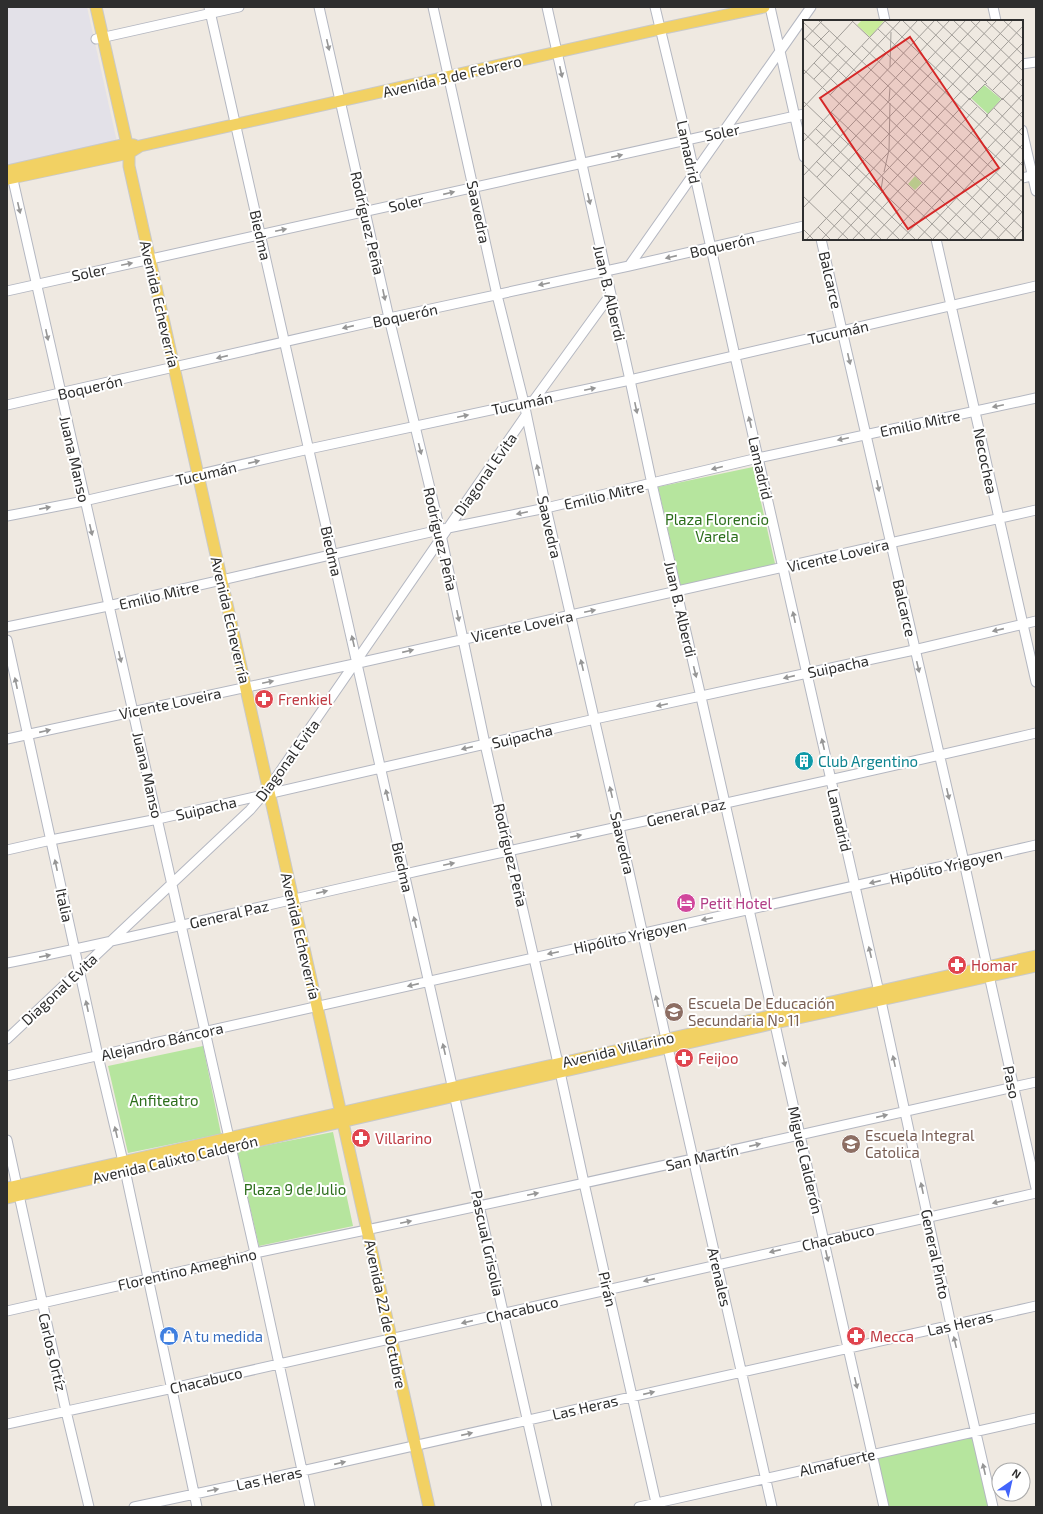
<svg xmlns="http://www.w3.org/2000/svg" width="1043" height="1514" font-family="'Exo 2',sans-serif">
<rect width="100%" height="100%" fill="#efe9e1"/>
<path fill="#e3e1e8" d="M7,7h80l30,135 -110,25z"/>
<path fill="#b6e59e" d="M753,467l23,101 -95,19 -23,-100z
M203,1046l18,88 -93,19 -20,-87z
M333,1132l20,94 -94,20 -22,-95z
M977,1434l12,73h-101l-12,-50z"/>
<g fill="none" stroke-linecap="round" stroke-linejoin="round">
<g stroke="#b4b7c1" stroke-width="11">
<path id="minor" d="M209,7l338,1500
M319,7l70,311 51,212 45,214 75,328 24,111 73,324
M433,7l64,288 27,108 22,105 73,319 47,212 106,468
M547,7l83,373 22,104 49,213 183,810
M655,7l32,133 48,216 146,645 70,324 42,182
M770,7l34,150
M882,7l3,14
M993,7l3,14
M96,39l143,-32
M1022,64l14,-2
M1022,130l14,61
M11,171l244,1082 55,254
M1022,178l14,-3
M821,239l143,623 72,326
M936,239l100,443
M629,266l182,-259
M7,291l797,-177
M534,400l77,-106
M7,405l382,-87 240,-52 175,-40
M7,516l77,-15 225,-52 321,-69 406,-94
M7,627l101,-21 340,-78 98,-20 212,-50 278,-60
M7,640l91,416 27,114 72,337
M7,739l347,-75 682,-154
M7,850l44,-10 107,-21 437,-100 319,-69 122,-29
M7,963c133,-26 265,-60 398,-89 210,-47 421,-92 631,-141
M7,1039l243,-229 18,-21 258,-374
M7,1076l1029,-231
M7,1140l59,271 23,96
M7,1311l238,-54 10,-4c261,-53 521,-113 781,-171
M7,1424l166,-36 863,-195
M134,1507l168,-36 734,-165
M639,1507l397,-89"/>
</g>
<g stroke="#c9c9c9" stroke-width="13">
<path id="major" d="M96,7l33,146v13l300,1341
M7,171l119,-27 8,1
M7,179l122,-26 11,-7 520,-117 104,-22
M7,1188l1029,-232
M7,1198l768,-175 261,-57"/>
</g>
<use href="#minor" stroke="#fff" stroke-width="9"/>
<use href="#major" stroke="#f2d163" stroke-width="11"/>
</g>
<defs><path id="oneway-solid" d="M-6-.8H1V-3.2L6.5 0L1 3.2V.8H-6Z"/></defs>
<g fill="#969696">
<use href="#oneway-solid" transform="translate(328 45) rotate(77)"/>
<use href="#oneway-solid" transform="translate(561 72) rotate(78)"/>
<use href="#oneway-solid" transform="translate(617 156) rotate(-13)"/>
<use href="#oneway-solid" transform="translate(449 193) rotate(-13)"/>
<use href="#oneway-solid" transform="translate(589 199) rotate(77)"/>
<use href="#oneway-solid" transform="translate(19 208) rotate(77)"/>
<use href="#oneway-solid" transform="translate(281 230) rotate(-12)"/>
<use href="#oneway-solid" transform="translate(671 257) rotate(167)"/>
<use href="#oneway-solid" transform="translate(127 264) rotate(-12)"/>
<use href="#oneway-solid" transform="translate(544 284) rotate(168)"/>
<use href="#oneway-solid" transform="translate(384 295) rotate(78)"/>
<use href="#oneway-solid" transform="translate(348 327) rotate(167)"/>
<use href="#oneway-solid" transform="translate(47 335) rotate(78)"/>
<use href="#oneway-solid" transform="translate(222 357) rotate(167)"/>
<use href="#oneway-solid" transform="translate(849 359) rotate(77)"/>
<use href="#oneway-solid" transform="translate(590 389) rotate(-12)"/>
<use href="#oneway-solid" transform="translate(998 406) rotate(168)"/>
<use href="#oneway-solid" transform="translate(636 408) rotate(78)"/>
<use href="#oneway-solid" transform="translate(463 416) rotate(-12)"/>
<use href="#oneway-solid" transform="translate(750 422) rotate(-103)"/>
<use href="#oneway-solid" transform="translate(843 439) rotate(168)"/>
<use href="#oneway-solid" transform="translate(420 449) rotate(76)"/>
<use href="#oneway-solid" transform="translate(254 462) rotate(-13)"/>
<use href="#oneway-solid" transform="translate(717 468) rotate(166)"/>
<use href="#oneway-solid" transform="translate(538 470) rotate(-102)"/>
<use href="#oneway-solid" transform="translate(878 486) rotate(78)"/>
<use href="#oneway-solid" transform="translate(45 508) rotate(-11)"/>
<use href="#oneway-solid" transform="translate(522 513) rotate(168)"/>
<use href="#oneway-solid" transform="translate(91 530) rotate(77)"/>
<use href="#oneway-solid" transform="translate(590 611) rotate(-12)"/>
<use href="#oneway-solid" transform="translate(458 616) rotate(78)"/>
<use href="#oneway-solid" transform="translate(794 617) rotate(-102)"/>
<use href="#oneway-solid" transform="translate(998 630) rotate(167)"/>
<use href="#oneway-solid" transform="translate(353 641) rotate(-103)"/>
<use href="#oneway-solid" transform="translate(408 651) rotate(-13)"/>
<use href="#oneway-solid" transform="translate(120 657) rotate(77)"/>
<use href="#oneway-solid" transform="translate(582 665) rotate(-103)"/>
<use href="#oneway-solid" transform="translate(918 667) rotate(77)"/>
<use href="#oneway-solid" transform="translate(695 672) rotate(76)"/>
<use href="#oneway-solid" transform="translate(789 677) rotate(167)"/>
<use href="#oneway-solid" transform="translate(268 682) rotate(-12)"/>
<use href="#oneway-solid" transform="translate(16 683) rotate(-102)"/>
<use href="#oneway-solid" transform="translate(662 705) rotate(168)"/>
<use href="#oneway-solid" transform="translate(45 731) rotate(-13)"/>
<use href="#oneway-solid" transform="translate(823 744) rotate(-103)"/>
<use href="#oneway-solid" transform="translate(467 748) rotate(167)"/>
<use href="#oneway-solid" transform="translate(611 792) rotate(-103)"/>
<use href="#oneway-solid" transform="translate(948 794) rotate(77)"/>
<use href="#oneway-solid" transform="translate(387 795) rotate(-103)"/>
<use href="#oneway-solid" transform="translate(576 836) rotate(-12)"/>
<use href="#oneway-solid" transform="translate(449 864) rotate(-12)"/>
<use href="#oneway-solid" transform="translate(56 865) rotate(-102)"/>
<use href="#oneway-solid" transform="translate(875 882) rotate(167)"/>
<use href="#oneway-solid" transform="translate(322 892) rotate(-13)"/>
<use href="#oneway-solid" transform="translate(707 919) rotate(168)"/>
<use href="#oneway-solid" transform="translate(415 922) rotate(-103)"/>
<use href="#oneway-solid" transform="translate(870 952) rotate(-103)"/>
<use href="#oneway-solid" transform="translate(553 953) rotate(168)"/>
<use href="#oneway-solid" transform="translate(45 956) rotate(-11)"/>
<use href="#oneway-solid" transform="translate(413 985) rotate(167)"/>
<use href="#oneway-solid" transform="translate(657 1001) rotate(-102)"/>
<use href="#oneway-solid" transform="translate(87 1006) rotate(-102)"/>
<use href="#oneway-solid" transform="translate(444 1049) rotate(-103)"/>
<use href="#oneway-solid" transform="translate(784 1061) rotate(77)"/>
<use href="#oneway-solid" transform="translate(894 1061) rotate(-102)"/>
<use href="#oneway-solid" transform="translate(882 1116) rotate(-13)"/>
<use href="#oneway-solid" transform="translate(116 1132) rotate(-103)"/>
<use href="#oneway-solid" transform="translate(755 1145) rotate(-13)"/>
<use href="#oneway-solid" transform="translate(922 1188) rotate(-102)"/>
<use href="#oneway-solid" transform="translate(533 1194) rotate(-12)"/>
<use href="#oneway-solid" transform="translate(998 1202) rotate(167)"/>
<use href="#oneway-solid" transform="translate(406 1222) rotate(-12)"/>
<use href="#oneway-solid" transform="translate(775 1251) rotate(167)"/>
<use href="#oneway-solid" transform="translate(827 1256) rotate(77)"/>
<use href="#oneway-solid" transform="translate(649 1280) rotate(167)"/>
<use href="#oneway-solid" transform="translate(467 1322) rotate(167)"/>
<use href="#oneway-solid" transform="translate(955 1342) rotate(-103)"/>
<use href="#oneway-solid" transform="translate(856 1383) rotate(77)"/>
<use href="#oneway-solid" transform="translate(649 1393) rotate(-13)"/>
<use href="#oneway-solid" transform="translate(467 1434) rotate(-13)"/>
<use href="#oneway-solid" transform="translate(340 1463) rotate(-13)"/>
<use href="#oneway-solid" transform="translate(984 1469) rotate(-103)"/>
<use href="#oneway-solid" transform="translate(213 1490) rotate(-12)"/>
</g>
<defs>
<g id="pharmacy-disc" transform="scale(1)"><circle r="9.5" fill="#e0444e" stroke="#fff"/><path d="M-2-6h4v4h4v4h-4v4h-4v-4h-4v-4h4Z" fill="#fff"/></g>
<g id="building-disc" transform="scale(1)"><circle r="9.5" fill="#0f9aa8" stroke="#fff"/><path d="M-4-6H4V6H1V3H-1V6H-4ZM-2.5-4.3h1.7v1.8h-1.7ZM.8-4.3h1.7v1.8H.8ZM-2.5-1h1.7V.8h-1.7ZM.8-1h1.7V.8H.8Z" fill="#fff"/></g>
<g id="hotel-disc" transform="scale(1)"><circle r="9.5" fill="#d1479c" stroke="#fff"/><path d="M-6-4.5h1.5V1H6V5H4.5V3h-9V5H-6ZM-4 0a1.8 1.8 0 1 1 3.6 0ZM.5 0V-2.5h3Q6-2.5 6 0Z" fill="#fff"/></g>
<g id="school-disc" transform="scale(1)"><circle r="9.5" fill="#8d6e63" stroke="#fff"/><path d="M0-5L7-2L0 1L-7-2ZM-4 1L0 2.5L4 1V4Q0 6-4 4Z" fill="#fff"/></g>
<g id="shop-disc" transform="scale(1)"><circle r="9.5" fill="#3f7fe0" stroke="#fff"/><path d="M-5-2.5h2.3a2.7 3.5 0 0 1 5.4 0H5L5.5 6h-11ZM-1.5-2.5h3a1.5 2.3 0 0 0-3 0Z" fill="#fff"/></g>
</defs>
<g fill-rule="evenodd">
<use href="#pharmacy-disc" x="264" y="699"/>
<use href="#building-disc" x="804" y="761"/>
<use href="#hotel-disc" x="686" y="903"/>
<use href="#pharmacy-disc" x="957" y="965"/>
<use href="#school-disc" x="674" y="1012"/>
<use href="#pharmacy-disc" x="684" y="1058"/>
<use href="#pharmacy-disc" x="361" y="1138"/>
<use href="#school-disc" x="851" y="1144"/>
<use href="#shop-disc" x="169" y="1336"/>
<use href="#pharmacy-disc" x="856" y="1336"/>
</g>
<g text-anchor="middle" dominant-baseline="central" stroke-width="4" stroke-linejoin="round" paint-order="stroke">
<g font-size="15" fill="#2e2e2e" stroke="#fff">
<text transform="translate(452 76) rotate(-13)">Avenida 3 de Febrero</text>
<text transform="translate(722 132) rotate(-12)">Soler</text>
<text transform="translate(689 152) rotate(78)">Lamadrid</text>
<text transform="translate(406 203) rotate(-13)">Soler</text>
<text transform="translate(479 212) rotate(78)">Saavedra</text>
<text transform="translate(368 223) rotate(77)">Rodríguez Peña</text>
<text transform="translate(261 235) rotate(77)">Biedma</text>
<text transform="translate(722 245) rotate(-13)">Boquerón</text>
<text transform="translate(89 272) rotate(-12)">Soler</text>
<text transform="translate(831 280) rotate(77)">Balcarce</text>
<text transform="translate(610 293) rotate(77)">Juan B. Alberdi</text>
<text transform="translate(160 304) rotate(77)">Avenida Echeverría</text>
<text transform="translate(405 315) rotate(-12)">Boquerón</text>
<text transform="translate(838 332) rotate(-13)">Tucumán</text>
<text transform="translate(90 387) rotate(-13)">Boquerón</text>
<text transform="translate(522 403) rotate(-12)">Tucumán</text>
<text transform="translate(920 423) rotate(-12)">Emilio Mitre</text>
<text transform="translate(75 459) rotate(77)">Juana Manso</text>
<text transform="translate(986 461) rotate(78)">Necochea</text>
<text transform="translate(761 468) rotate(77)">Lamadrid</text>
<text transform="translate(206 473) rotate(-13)">Tucumán</text>
<text transform="translate(485 474) rotate(-55)">Diagonal Evita</text>
<text transform="translate(604 495) rotate(-13)">Emilio Mitre</text>
<text transform="translate(550 527) rotate(77)">Saavedra</text>
<text transform="translate(441 539) rotate(77)">Rodríguez Peña</text>
<text transform="translate(332 551) rotate(77)">Biedma</text>
<text transform="translate(838 555) rotate(-13)">Vicente Loveira</text>
<text transform="translate(159 595) rotate(-13)">Emilio Mitre</text>
<text transform="translate(905 608) rotate(77)">Balcarce</text>
<text transform="translate(681 609) rotate(77)">Juan B. Alberdi</text>
<text transform="translate(231 620) rotate(77)">Avenida Echeverría</text>
<text transform="translate(522 626) rotate(-12)">Vicente Loveira</text>
<text transform="translate(838 666) rotate(-12)">Suipacha</text>
<text transform="translate(170 703) rotate(-12)">Vicente Loveira</text>
<text transform="translate(522 736) rotate(-13)">Suipacha</text>
<text transform="translate(287 760) rotate(-54)">Diagonal Evita</text>
<text transform="translate(148 775) rotate(77)">Juana Manso</text>
<text transform="translate(206 808) rotate(-13)">Suipacha</text>
<text transform="translate(686 812) rotate(-13)">General Paz</text>
<text transform="translate(840 820) rotate(77)">Lamadrid</text>
<text transform="translate(623 843) rotate(77)">Saavedra</text>
<text transform="translate(511 855) rotate(77)">Rodríguez Peña</text>
<text transform="translate(946 866) rotate(-13)">Hipólito Yrigoyen</text>
<text transform="translate(403 867) rotate(77)">Biedma</text>
<text transform="translate(65 905) rotate(78)">Italia</text>
<text transform="translate(229 914) rotate(-13)">General Paz</text>
<text transform="translate(301 936) rotate(77)">Avenida Echeverría</text>
<text transform="translate(630 936) rotate(-12)">Hipólito Yrigoyen</text>
<text transform="translate(59 989) rotate(-43)">Diagonal Evita</text>
<text transform="translate(162 1041) rotate(-13)">Alejandro Báncora</text>
<text transform="translate(618 1049) rotate(-13)">Avenida Villarino</text>
<text transform="translate(1012 1082) rotate(78)">Paso</text>
<text transform="translate(702 1157) rotate(-13)">San Martín</text>
<text transform="translate(175 1159) rotate(-13)">Avenida Calixto Calderón</text>
<text transform="translate(806 1160) rotate(77)">Miguel Calderón</text>
<text transform="translate(838 1237) rotate(-13)">Chacabuco</text>
<text transform="translate(488 1243) rotate(78)">Pascual Grisolia</text>
<text transform="translate(936 1254) rotate(78)">General Pinto</text>
<text transform="translate(187 1269) rotate(-13)">Florentino Ameghino</text>
<text transform="translate(720 1277) rotate(77)">Arenales</text>
<text transform="translate(608 1289) rotate(77)">Pirán</text>
<text transform="translate(522 1309) rotate(-13)">Chacabuco</text>
<text transform="translate(386 1314) rotate(78)">Avenida 22 de Octubre</text>
<text transform="translate(960 1323) rotate(-13)">Las Heras</text>
<text transform="translate(53 1352) rotate(77)">Carlos Ortíz</text>
<text transform="translate(206 1380) rotate(-13)">Chacabuco</text>
<text transform="translate(585 1407) rotate(-13)">Las Heras</text>
<text transform="translate(837 1462) rotate(-13)">Almafuerte</text>
<text transform="translate(269 1478) rotate(-12)">Las Heras</text>
</g>
<g font-size="15" fill="#2c6e1b" stroke="#fff">
<text x="717" y="519">Plaza Florencio<tspan x="717" dy="17">Varela</tspan></text>
<text x="164" y="1100">Anfiteatro</text>
<text x="295" y="1189">Plaza 9 de Julio</text>
</g>
<g font-size="15" fill="#be3a42" stroke="#fff" text-anchor="start">
<text x="278" y="699">Frenkiel</text>
<text x="971" y="965">Homar</text>
<text x="698" y="1058">Feijoo</text>
<text x="375" y="1138">Villarino</text>
<text x="870" y="1336">Mecca</text>
</g>
<g font-size="15" fill="#0d838f" stroke="#fff" text-anchor="start">
<text x="818" y="761">Club Argentino</text>
</g>
<g font-size="15" fill="#b23c85" stroke="#fff" text-anchor="start">
<text x="700" y="903">Petit Hotel</text>
</g>
<g font-size="15" fill="#785e54" stroke="#fff" text-anchor="start">
<text x="688" y="1003">Escuela De Educación<tspan x="688" dy="17">Secundaria Nº 11</tspan></text>
<text x="865" y="1135">Escuela Integral<tspan x="865" dy="17">Catolica</tspan></text>
</g>
<g font-size="15" fill="#366cbe" stroke="#fff" text-anchor="start">
<text x="183" y="1336">A tu medida</text>
</g>
</g>
<g transform="translate(803 20)">
<rect width="220" height="220" fill="#efe9e1"/>
<path d="M181,65l17,14 -13,15 -17,-16zM112,156l7,7 -7,7 -7,-6z" fill="#b6e59e"/>
<path d="M59,0l22,1 -14,16 -13,-12z" fill="#c9ec9a"/>
<path fill="none" stroke="#a29e99" stroke-width="1" d="M15,0l205,193M48,0l172,162M99,0l75,72M117,0l67,64M133,0l87,82M150,0l70,67M167,0l53,51M183,0l37,35M200,0l20,19M82,1l85,79M0,2l220,207M75,9l145,137M0,17l214,203M0,21l20,-21M59,26l161,152M10,27l16,-16M11,43l187,177M87,47l1,-35M0,49l180,171M0,55l51,-55M11,59l32,-33M182,62l38,-39M182,64l17,15 -15,16 -17,-16zM190,70l30,-31M27,75l71,-75M199,78l21,20M199,80l21,-22M0,81l146,139M86,81l1,-13M0,88l83,-88M191,88l29,28M28,92l135,128M183,95l37,35M13,109l117,111M0,112l113,108M0,122l115,-122M13,125l119,-125M13,141l17,16M0,144l79,76M81,152l5,-22 1,-47M0,156l147,-156M46,156l148,-156M14,157l149,-157M78,170l2,-13M47,172l50,48M0,176l46,44M0,188l178,-188M31,189l32,31M15,207l13,13M0,209l11,11M130,219l90,-95M162,219l58,-61M178,219l42,-45M3,220l207,-220M18,220l202,-214M34,220l133,-142M49,220l125,-133M67,220l118,-125M83,220l137,-146M98,220l122,-129M114,220l106,-113M146,220l74,-79M193,220l27,-29M210,220l10,-11"/>
<path fill="#d62828" fill-opacity="0.15" stroke="#d62828" stroke-width="2" d="M107,17l89,131 -91,61 -88,-131z"/>
<rect width="220" height="220" fill="none" stroke="#2e2e2e" stroke-width="2"/>
</g>
<rect width="1043" height="1514" fill="none" stroke="#2e2e2e" stroke-width="16"/>
<g transform="translate(1011 1482) rotate(34)"><circle r="19" fill="#ffffff" stroke="#ababab"/>
<path d="M0-3L7 15L0 10L-7 15Z" fill="#4264fb"/>
<text y="-6" font-size="11" font-weight="bold" text-anchor="middle" fill="#2e2e2e">N</text>
</g>
</svg>
